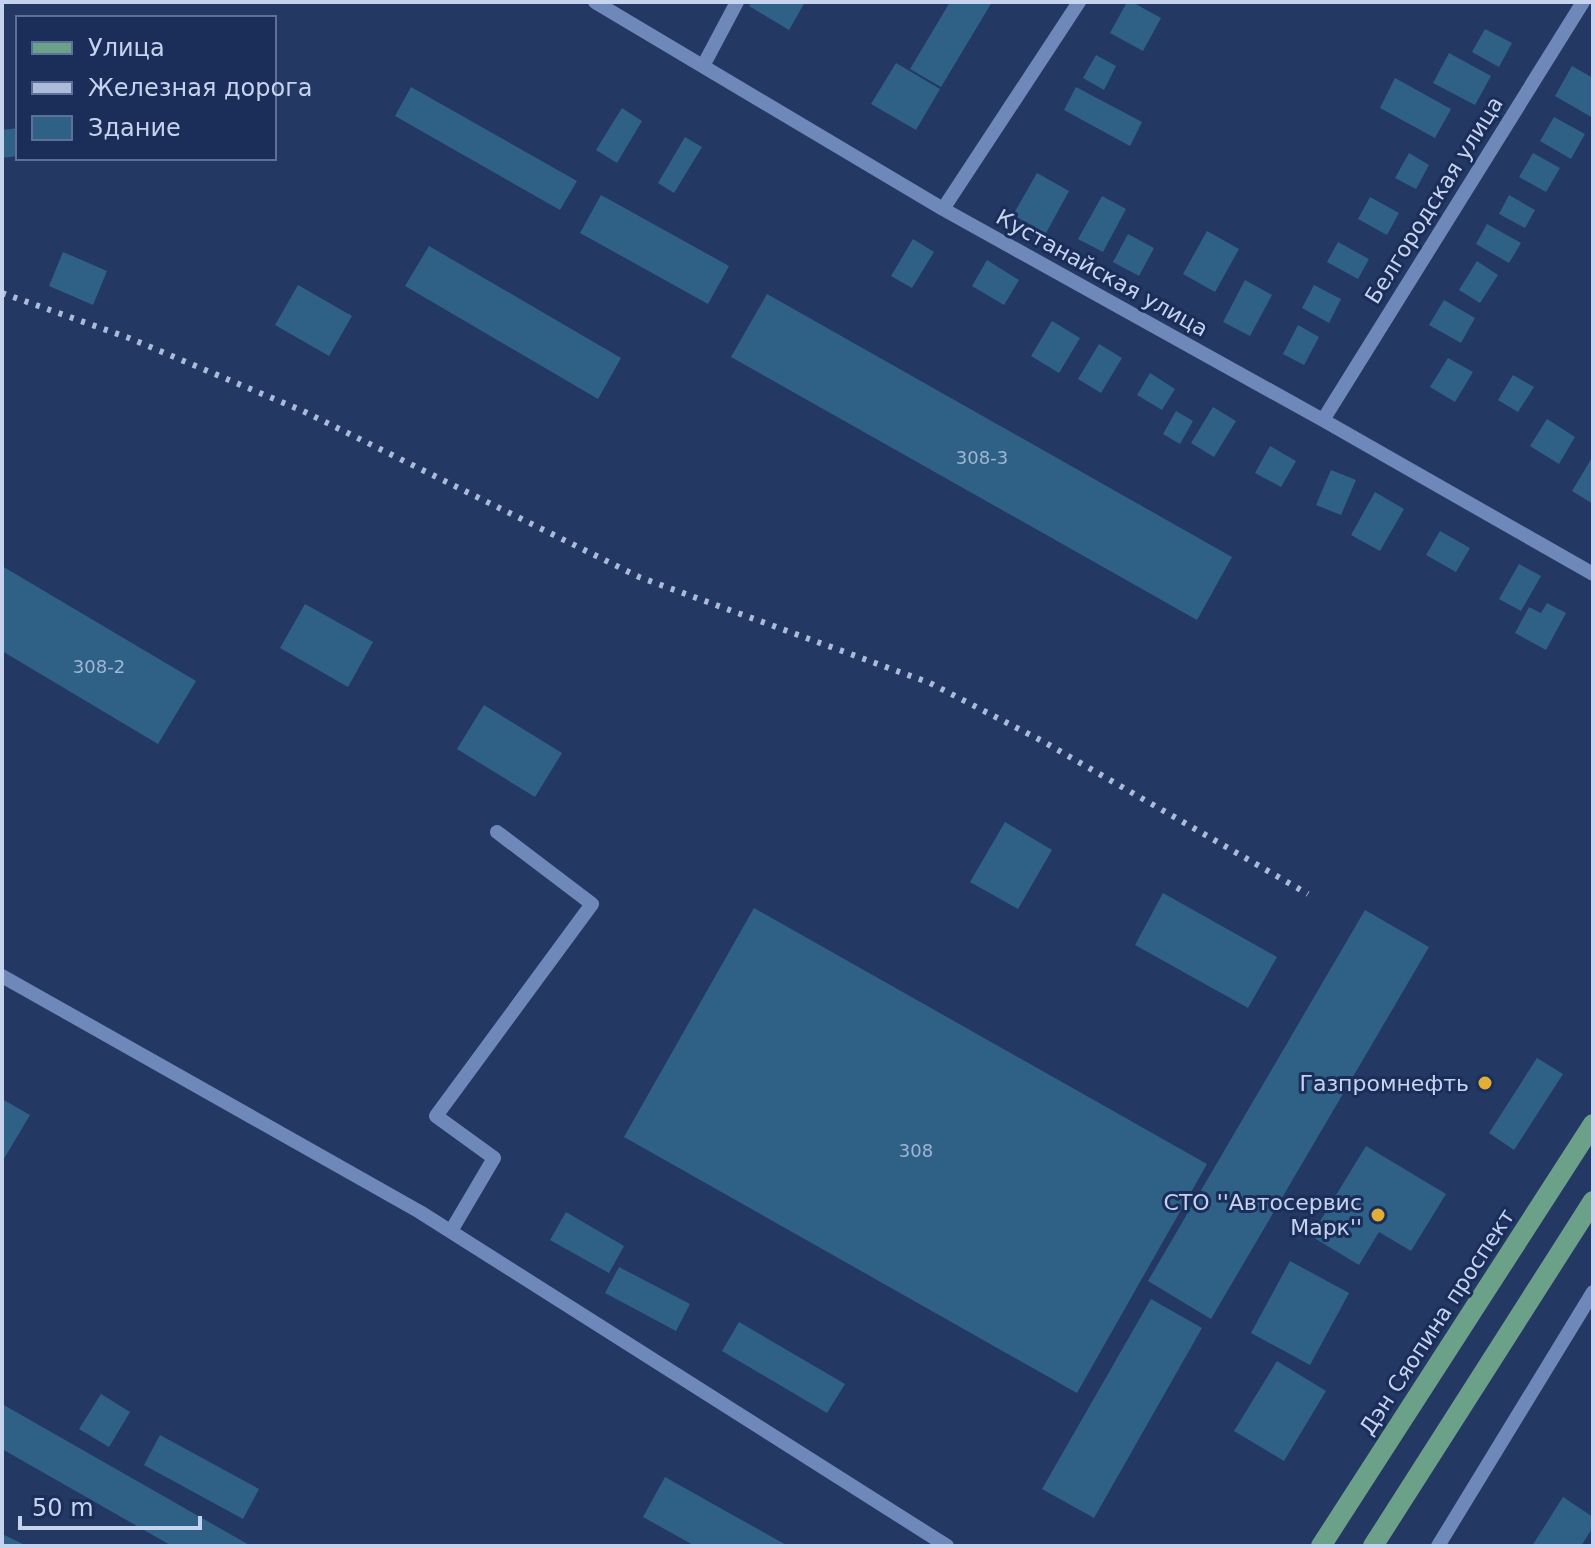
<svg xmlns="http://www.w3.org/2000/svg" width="1595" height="1548" font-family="'DejaVu Sans',sans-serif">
<rect width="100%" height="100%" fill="#243864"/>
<path fill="#2f6186" d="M752,2h53l-16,28 -40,-24z
M950,2h42l-51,85 -31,-18z
M1127,2h5l29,16 -18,33 -33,-18z
M1485,29l27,14 -13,24 -27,-15z
M1449,53l42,23 -16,29 -42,-22z
M1096,55l20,11 -12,24 -21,-12z
M896,63l44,26 -24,41 -45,-26z
M1572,66l21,12v40l-38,-22z
M1395,78l56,31 -16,29 -55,-30z
M411,87l166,94 -17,29 -165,-94z
M1076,87l66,35 -12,24 -66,-36z
M622,108l20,13 -25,42 -21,-13z
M1554,117l31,17 -14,25 -31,-18z
M18,128v28l-16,2v-28z
M685,137l17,10 -28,46 -16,-10z
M1409,153l20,12 -13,24 -21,-11z
M1533,153l27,15 -14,24 -27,-15z
M1037,173l32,18 -23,42 -33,-18z
M601,195l128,71 -21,38 -128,-71z
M1509,195l26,15 -10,18 -26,-14z
M1102,196l24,13 -23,43 -25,-13z
M1370,197l29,16 -12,22 -29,-16z
M1487,224l34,19 -12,20 -33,-19z
M1207,231l32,18 -24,43 -32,-18z
M1128,234l26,14 -15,28 -26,-14z
M913,239l21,13 -22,36 -21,-12z
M1338,242l31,17 -11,20 -31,-17z
M429,246l192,112 -23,41 -193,-113z
M63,252l44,19 -14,34 -44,-19z
M987,260l32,20 -15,25 -32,-19z
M1477,261l21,14 -18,28 -21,-13z
M1245,280l27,15 -22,41 -27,-14z
M298,285l54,31 -23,40 -54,-31z
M1314,285l27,14 -12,24 -27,-15z
M767,294l465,263 -35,63 -466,-263z
M1444,300l31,18 -14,25 -32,-18z
M1052,321l28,17 -21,35 -28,-17z
M1298,325l21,12 -15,28 -21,-11z
M1099,344l23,14 -21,35 -23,-14z
M1448,358l25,14 -18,30 -25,-15z
M1150,373l25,16 -13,21 -25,-15z
M1513,375l21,12 -16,25 -20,-12z
M1213,407l23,14 -22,36 -23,-14z
M1176,411l17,10 -13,23 -17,-10z
M1547,419l28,18 -16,27 -29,-18z
M1270,446l26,15 -15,26 -26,-14z
M1593,456v48l-21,-13z
M1331,470l25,10 -15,35 -25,-10z
M1375,492l29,17 -24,42 -29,-16z
M1440,531l30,17 -14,24 -30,-17z
M1519,564l22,12 -20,35 -22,-12z
M2,566l194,115 -38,63 -156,-93z
M1547,603l19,10 -20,37 -31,-17 14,-26 12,6z
M305,604l68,38 -25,45 -68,-39z
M484,705l78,48 -27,44 -78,-48z
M1005,822l47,28 -34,59 -48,-27z
M1163,893l114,64 -29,51 -113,-63z
M754,908l453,256 -130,229 -453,-256z
M1365,910l64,37 -218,372 -63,-38z
M1537,1058l26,16 -49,76 -25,-17z
M2,1099l28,16 -28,47z
M1366,1146l80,48 -35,57 -32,-19 -20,33 -48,-29z
M566,1212l58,34 -15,27 -59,-33z
M1290,1261l59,32 -39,72 -59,-32z
M619,1267l71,37 -14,27 -71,-38z
M1151,1299l51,29 -108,190 -52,-29z
M739,1322l106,62 -18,29 -105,-62z
M1277,1361l49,30 -42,70 -50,-30z
M101,1394l29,18 -21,35 -30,-18z
M2,1404l249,142h-79l-170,-97z
M160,1435l99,54 -16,30 -99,-54z
M665,1477l123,69h-93l-52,-29z
M1563,1497l30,20v10l-12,19h-49z
M2,1534l25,12h-25z"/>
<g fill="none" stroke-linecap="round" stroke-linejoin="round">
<path stroke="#6f88ba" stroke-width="14" d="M595,2l348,207 380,211 270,154
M703,66l34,-64
M943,209l136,-207
M1323,420l260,-418
M2,976l418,236 527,334
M451,1231l43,-73 -58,-42 156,-212 -95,-72
M1438,1546l155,-254"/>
<path stroke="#6ba189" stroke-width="20" d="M1321,1546l272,-422
M1373,1546l220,-345"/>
<path stroke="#acbbd9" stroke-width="6" stroke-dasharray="4 8" stroke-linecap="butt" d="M2,293l127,45 174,73 336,166 291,106 114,59 264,152"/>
</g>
<g fill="#e3ae35" stroke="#1a2e59" stroke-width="3">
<circle cx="1485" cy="1083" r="8"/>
<circle cx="1378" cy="1215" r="8"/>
</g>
<g text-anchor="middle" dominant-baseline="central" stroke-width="6" stroke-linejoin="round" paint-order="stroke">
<g font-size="18" fill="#a0b6d5">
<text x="982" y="457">308-3</text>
<text x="99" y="666">308-2</text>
<text x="916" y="1150">308</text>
</g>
<g font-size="22" fill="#c5d3ef" stroke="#1a2e59">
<text transform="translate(1434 200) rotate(-58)">Белгородская улица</text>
<text transform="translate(1102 273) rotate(29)">Кустанайская улица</text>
<text transform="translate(1437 1322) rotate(-57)">Дэн Сяопина проспект</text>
</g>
<g font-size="22" fill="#c5d3ef" stroke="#1a2e59" text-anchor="end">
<text x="1469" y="1083">Газпромнефть</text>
<text x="1362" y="1202">СТО ''Автосервис<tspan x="1362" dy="25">Марк''</tspan></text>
</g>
</g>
<rect width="1595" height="1548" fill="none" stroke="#c5d3ef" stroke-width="8"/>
<rect x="16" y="16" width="260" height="144" fill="#1a2e59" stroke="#5e7095" stroke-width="2"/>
<rect x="32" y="42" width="40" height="12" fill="#6ba189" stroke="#5e7095" stroke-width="2"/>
<text x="88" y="56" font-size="24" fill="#c5d3ef">Улица</text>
<rect x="32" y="82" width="40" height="12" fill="#acbbd9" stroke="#5e7095" stroke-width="2"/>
<text x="88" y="96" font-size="24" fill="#c5d3ef">Железная дорога</text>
<rect x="32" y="116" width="40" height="24" fill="#2f6186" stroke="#5e7095" stroke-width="2"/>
<text x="88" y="136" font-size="24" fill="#c5d3ef">Здание</text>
<path d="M20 1516v12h180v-12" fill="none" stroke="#c5d3ef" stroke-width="4"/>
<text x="32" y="1516" font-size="24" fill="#c5d3ef" stroke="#1a2e59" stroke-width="6" paint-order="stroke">50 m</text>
</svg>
